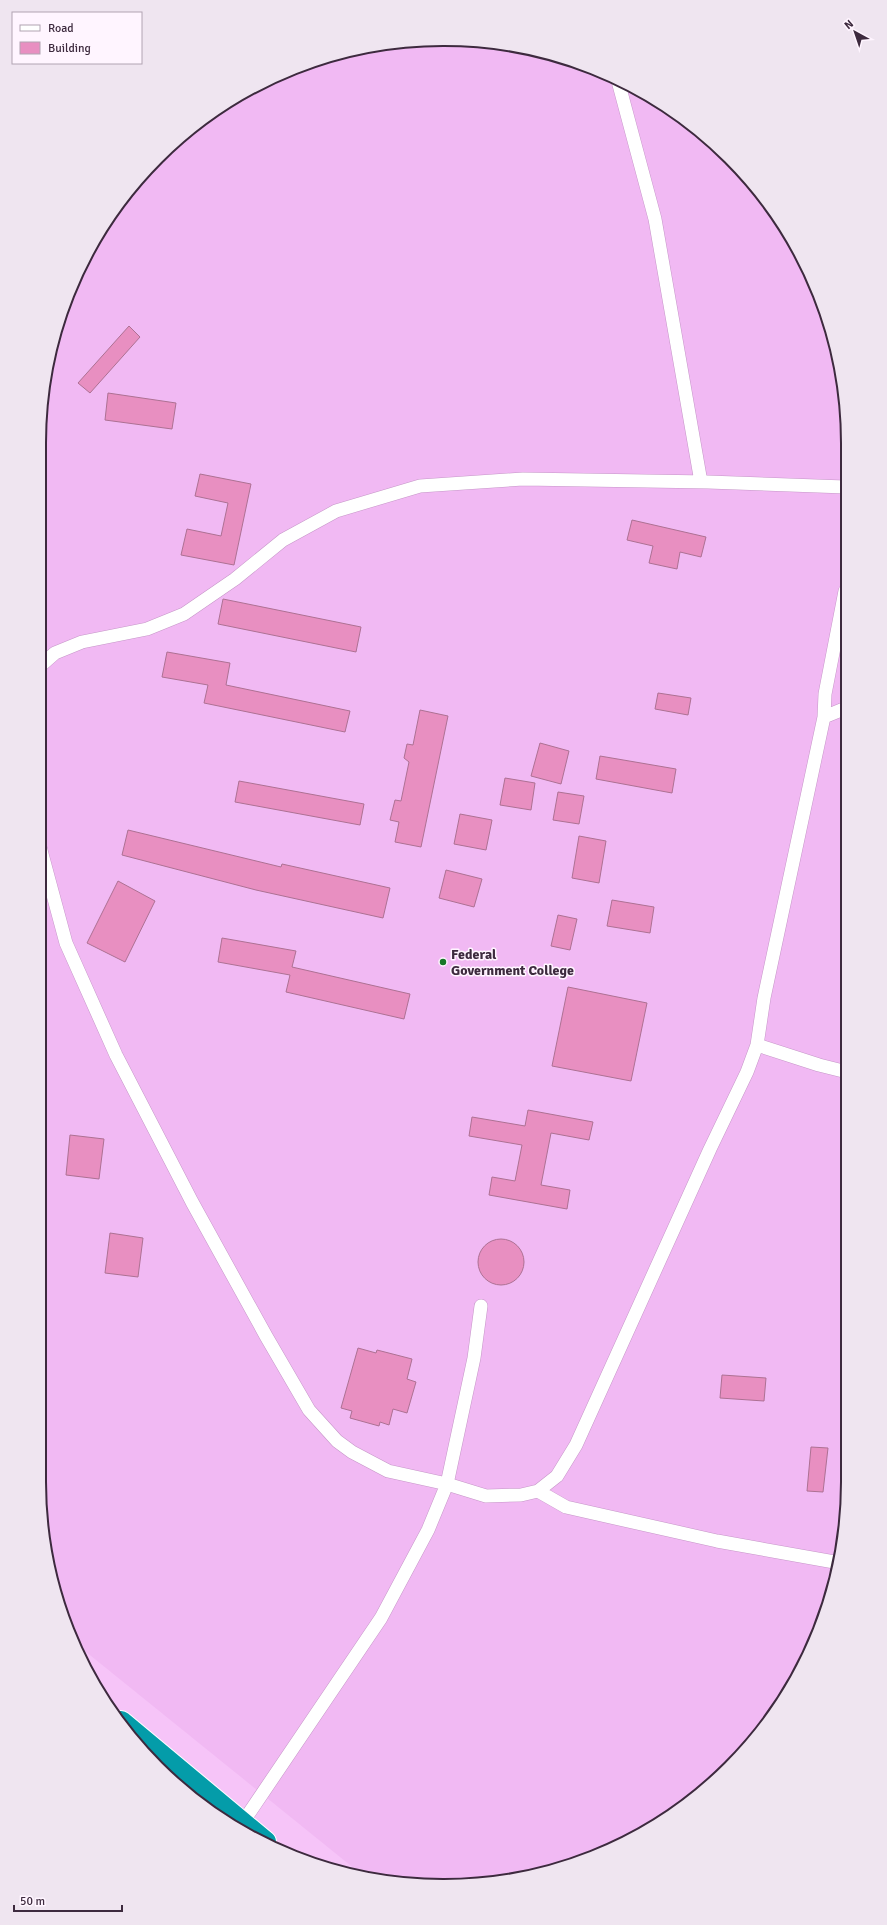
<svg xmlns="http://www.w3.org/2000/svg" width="887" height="1925" font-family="Signika,sans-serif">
<rect width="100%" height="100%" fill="#f6c4f8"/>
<path fill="#f1b9f3" d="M443,39l79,8 76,23 92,52 74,75 53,91 28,102 3,1092 -8,78 -23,76 -37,70 -33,42 -57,54 -44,30 -72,32 -52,14 -79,8 -77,-8 -291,-235 -14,-31 -14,-52 -8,-79v-1038l8,-78 23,-76 37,-70 50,-61 62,-51 69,-37 76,-23z"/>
<path fill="#e88fc1" stroke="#ad7193" d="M129,326l11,11 -50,56 -12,-10z
M108,393l68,10 -4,26 -67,-9z
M200,474l51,10 -17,81 -53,-10 6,-26 34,7 7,-33 -33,-7z
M632,520l74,17 -5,20 -21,-5 -3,17 -28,-6 4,-17 -26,-6z
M223,599l138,28 -5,25 -138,-28z
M167,652l63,11 -4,22 124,26 -5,21 -141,-29 4,-18 -46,-8z
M658,693l33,5 -3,17 -33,-6z
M420,710l28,6 -27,131 -26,-5 4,-20 -9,-2 5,-20 6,1 8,-39 -5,-4 3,-14 6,1z
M540,743l29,8 -8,33 -30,-8z
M600,756l76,13 -4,24 -76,-14z
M505,778l30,5 -4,27 -31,-5z
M239,781l125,23 -4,21 -125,-23z
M558,792l26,4 -5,28 -26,-4z
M460,814l32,6 -6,30 -32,-6z
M128,830l153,37 1,-3 108,24 -7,30 -127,-28 -134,-35z
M579,836l27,5 -7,42 -27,-5z
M446,870l36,9 -8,28 -35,-9z
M118,881l37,20 -30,61 -38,-19z
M612,900l42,7 -4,26 -43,-7z
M558,915l19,4 -7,31 -19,-4z
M222,938l74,13 -4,16 118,27 -6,25 -118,-27 4,-17 -72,-13z
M568,987l79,16 -16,78 -79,-15z
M528,1110l65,12 -4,18 -38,-7 -10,52 29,5 -3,19 -78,-14 3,-18 23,4 7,-36 -53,-9 3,-19 53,9z
M70,1135l34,4 -5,40 -33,-4z
M110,1233l33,5 -5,39 -33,-4z
M478 1262a23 23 0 1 1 46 0a23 23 0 1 1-46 0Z
M358,1348l18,5 1,-3 35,9 -5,20 9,3 -9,31 -14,-4 -4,16 -9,-3 -1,4 -29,-8 2,-7 -11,-3z
M722,1375l44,3 -2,23 -44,-3z
M811,1447l17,1 -5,44 -16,-1z"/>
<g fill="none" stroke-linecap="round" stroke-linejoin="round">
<g stroke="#c696c8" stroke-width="14">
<path id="street" d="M618,81l37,138 46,263
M39,667l16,-14 27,-11 65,-13 37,-15 51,-35 48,-39 53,-29 84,-25 103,-7 185,3 137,5
M824,717l22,-9
M39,843l27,100 50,112 76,147 74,134 43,74 28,31 15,11 36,19 59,13 39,12 35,-1 17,-4 19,-15 19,-31 134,-296 37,-77 10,-27 7,-47 60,-281 1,-23 20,-103
M757,1045l62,20 28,7
M538,1491l28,16 151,34 123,22
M239,1828l142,-210 47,-88 19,-46 27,-126 7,-52"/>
</g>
<g stroke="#fff" stroke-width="24">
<path id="highway" d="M121,1722l144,120"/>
</g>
<use href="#street" stroke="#fff" stroke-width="13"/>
<use href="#highway" stroke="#049ca9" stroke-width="22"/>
</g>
<circle fill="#177728" stroke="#fff5ff" stroke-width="1.5" cx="443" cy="962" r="4"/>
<g text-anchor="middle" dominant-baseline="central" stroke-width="3" stroke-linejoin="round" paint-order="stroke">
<g font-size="14" font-weight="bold" fill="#3d2a3e" stroke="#fff5ff" text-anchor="start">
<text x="451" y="954">Federal<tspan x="451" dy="16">Government College</tspan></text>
</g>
</g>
<path d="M0 0H887V1925H0ZM443 46H444A397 397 0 0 1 841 443V1482A397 397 0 0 1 444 1879H443A397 397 0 0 1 46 1482V443A397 397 0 0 1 443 46Z" fill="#efe5f0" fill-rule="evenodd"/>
<path fill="none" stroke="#3d2a3e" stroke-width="2" d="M443 46H444A397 397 0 0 1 841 443V1482A397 397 0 0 1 444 1879H443A397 397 0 0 1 46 1482V443A397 397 0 0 1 443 46Z"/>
<rect x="12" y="12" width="130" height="52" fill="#fff5ff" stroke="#b1a4b2"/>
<rect x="20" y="25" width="20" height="6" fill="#ffffff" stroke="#b1a4b2"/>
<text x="48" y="32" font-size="12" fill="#3d2a3e">Road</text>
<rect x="20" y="42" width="20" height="12" fill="#e88fc1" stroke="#b1a4b2"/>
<text x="48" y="52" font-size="12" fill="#3d2a3e">Building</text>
<g transform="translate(855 32) rotate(320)" stroke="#fff5ff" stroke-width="3" paint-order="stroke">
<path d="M0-3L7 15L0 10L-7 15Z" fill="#3d2a3e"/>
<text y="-6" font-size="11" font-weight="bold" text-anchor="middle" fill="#3d2a3e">N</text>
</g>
<path d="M14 1905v6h108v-6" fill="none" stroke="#3d2a3e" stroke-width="2"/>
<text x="20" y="1905" font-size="12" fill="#3d2a3e" stroke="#fff5ff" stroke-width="3" paint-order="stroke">50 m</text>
</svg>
